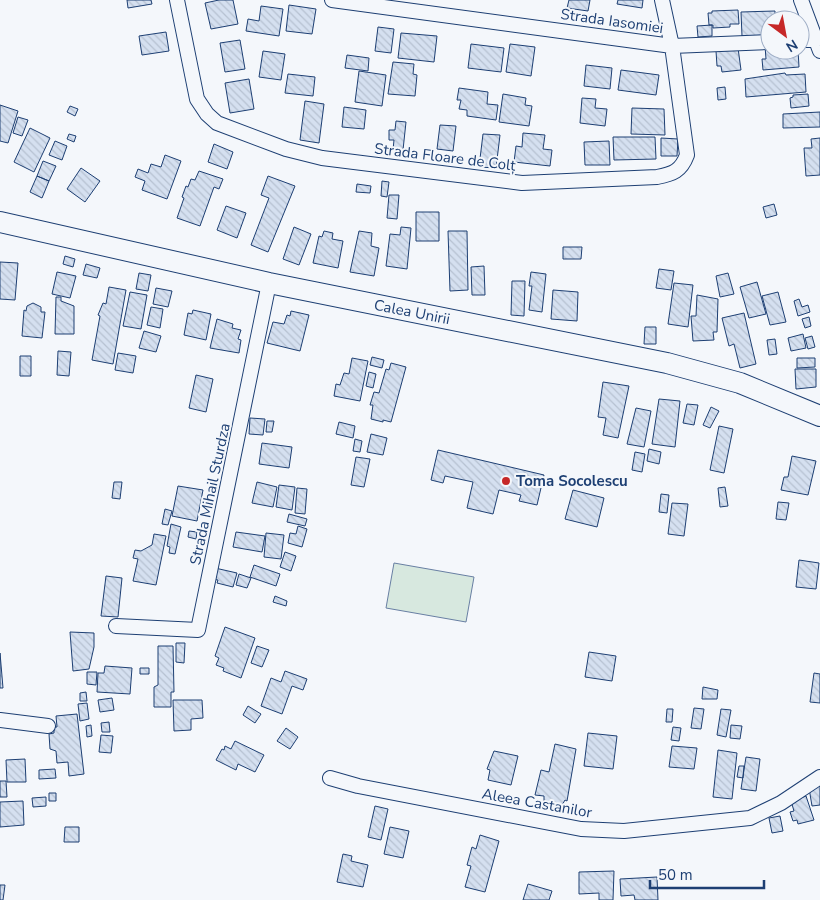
<svg xmlns="http://www.w3.org/2000/svg" width="820" height="900" font-family="'Nunito Sans',sans-serif">
<defs>
<pattern id="building-back-hatch" width="6" height="6" patternUnits="userSpaceOnUse" patternTransform="scale(1.25)"><rect width="6" height="6" fill="#d5e0f0"/><path d="M-1 5l2 2M0 0l6 6M5-1l2 2" fill="none" stroke="#b6c1d1"/></pattern>
</defs>
<rect width="100%" height="100%" fill="#f4f7fb"/>
<path fill="#d7e8df" stroke="#687fa3" d="M394,563l80,14 -8,45 -80,-14z"/>
<path fill="url(#building-back-hatch)" stroke="#1d3f73" d="M127,0h24l1,4 -24,4z
M219,0h14l5,24 -27,5 -6,-26z
M569,0h21l-2,11 -21,-3z
M618,0h25l-1,8 -25,-4z
M289,5l27,4 -4,25 -26,-3z
M261,6l22,3 -4,27 -33,-5 2,-12 11,2z
M738,10l1,14h-9v3l-17,1v-3h-4l-1,-12h4v-2z
M775,11v9h-5v15l-28,1 -1,-24z
M712,25v11l-14,1 -1,-11z
M378,27l16,2 -3,24 -16,-2z
M166,32l3,19 -27,4 -3,-19z
M401,33l36,3 -3,26 -36,-4z
M240,40l5,29 -20,3 -5,-29z
M471,44l33,4 -3,24 -33,-4z
M510,44l25,3 -4,29 -25,-4z
M765,46h5v4h28l1,17 -36,3 -1,-11h4z
M738,48l3,22 -19,2 -1,-6h-4l-1,-15z
M263,51l22,3 -4,26 -22,-3z
M347,55l22,3 -1,13 -23,-3z
M393,62l21,2 -1,10 4,1 -2,21 -27,-2z
M586,65l26,3 -2,21 -26,-3z
M621,70l38,5 -3,20 -38,-5z
M359,71l27,4 -4,31 -27,-4z
M785,73l1,2 19,-1 1,18 -60,5 -1,-18z
M288,74l27,3 -2,19 -28,-3z
M249,79l5,30 -24,4 -5,-30z
M725,87l1,12 -8,1 -1,-12z
M459,88l29,4 -1,12 11,1 -2,15 -29,-4v-6l-8,-1 2,-9h-4z
M503,94l23,4 -1,7 7,1 -3,20 -30,-4z
M808,94l1,12 -18,2 -1,-10 3,-1v-2z
M582,98l14,1 -1,9 12,1 -2,17 -25,-3z
M305,101l19,3 -5,39 -19,-3z
M0,105l18,6 -10,32 -8,-2z
M70,106l8,3 -3,7 -8,-4z
M344,107l22,3 -2,19 -22,-2z
M632,108l32,1 1,26 -34,-1z
M820,112v15l-37,1v-14z
M18,117l10,3 -6,16 -9,-3z
M396,121l10,1 -3,28h-10l1,-10h-5v-10h6z
M440,125l16,1 -3,25 -16,-2z
M30,128l20,10 -16,34 -20,-10z
M523,133l22,2 -2,14 9,1 -2,16 -36,-4 2,-16 6,1z
M69,134l7,2 -2,6 -7,-3z
M483,134l17,1 -4,33 -17,-1z
M613,137h42l1,22 -42,1z
M661,138l17,1 -1,17h-16z
M820,138v37l-14,1 -2,-28h8l-1,-9z
M55,141l12,5 -5,14 -13,-5z
M609,141l1,24h-25l-1,-23z
M214,144l19,8 -6,17 -19,-7z
M165,155l16,6 -14,38 -25,-9 3,-9 -10,-4 3,-8 10,4 3,-9 10,3z
M43,161l13,5 -7,15 -12,-5z
M81,168l19,13 -15,21 -18,-13z
M199,171l24,8 -4,10 -5,-2 -14,39 -23,-8 7,-20 -2,-1 4,-11 2,1 3,-8 4,1z
M37,176l12,5 -7,17 -12,-6z
M268,176l27,10 -27,66 -17,-7 18,-47 -8,-3z
M382,181l7,1 -2,15 -6,-1z
M357,184l14,2 -1,7 -14,-1z
M389,195h10l-2,24 -10,-1z
M774,204l3,11 -11,3 -3,-11z
M226,206l20,7 -9,25 -20,-8z
M416,212h23v29h-23z
M294,227l17,7 -12,31 -16,-6z
M401,227l10,1 -4,41 -21,-3 4,-32 10,1z
M324,231l9,2 -1,6 11,2 -5,27 -25,-5 6,-27 3,1z
M359,231l13,2 -1,13 8,2 -5,28 -24,-4z
M448,231h19l1,59 -18,1z
M563,247h19l-1,12h-18z
M65,256l10,3 -2,8 -10,-3z
M0,262l18,1 -3,37 -15,-1z
M86,264l14,4 -3,10 -14,-3z
M484,266l1,29h-13l-1,-28z
M659,269l15,2 -3,19 -15,-2z
M57,272l19,4 -6,22 -18,-4z
M531,272l15,2 -4,38 -13,-2 3,-24h-3z
M139,273l12,2 -3,16 -12,-2z
M728,273l6,21 -14,3 -4,-21z
M512,281h13l-1,35 -13,-1z
M757,282l9,32 -17,4 -9,-31z
M674,283l19,2 -5,42 -20,-3z
M109,287l17,3 -13,74 -21,-4 8,-44 -2,-1 5,-12 3,1z
M156,288l16,3 -4,16 -15,-3z
M553,290l25,2 -1,29 -26,-2z
M130,292l17,3 -6,34 -18,-3z
M778,292l8,30 -16,3 -8,-29z
M697,295l21,4 -1,33h-4l1,8 -21,1 -2,-25h5z
M56,297h5v4l13,5v28h-19z
M799,299l3,8 6,-2 2,7 -12,4 -4,-15z
M33,303l8,4v5h4l-3,26 -20,-2 2,-26 2,1 1,-5z
M151,307l12,2 -3,19 -13,-3z
M193,310l18,4 -5,26 -22,-5 4,-22 4,1z
M291,311l18,4 -9,36 -33,-8 6,-21 11,2 3,-9 3,1z
M744,313l12,51 -16,4 -6,-24 -5,2 -7,-28z
M809,317l2,9 -6,2 -3,-9z
M217,319l16,5 -1,4 9,2 -3,9 3,1 -2,13 -29,-5z
M645,327h11v17h-12z
M144,331l17,5 -5,16 -17,-4z
M803,334l3,14 -15,3 -3,-13z
M812,336l3,11 -7,2 -3,-11z
M775,339l2,15 -8,1 -2,-15z
M58,351l13,1 -2,24 -12,-1z
M118,353l18,3 -3,17 -18,-3z
M20,356h11v20h-11z
M372,357l12,3 -2,8 -12,-3z
M352,358l16,3 -8,40 -26,-5 2,-12 4,1 4,-12 5,1z
M797,358h18v9l-18,1z
M391,363l15,4 -15,55 -8,-2v2l-12,-3 2,-14h-3l4,-13 5,1 7,-24 3,1z
M795,369h21v18l-20,2z
M369,372l7,2 -3,14 -7,-2z
M196,375l17,4 -7,33 -17,-4z
M603,382l26,4 -11,52 -15,-3 3,-17 -8,-1z
M659,399l21,2 -5,46 -23,-3z
M687,404l11,1 -4,20 -11,-2z
M711,407l8,4 -9,17 -7,-3z
M636,408l15,3 -7,36 -17,-3z
M250,418l15,1 -2,16 -14,-1z
M267,421h7l-2,11h-6z
M339,422l16,4 -2,12 -17,-4z
M719,426l14,3 -9,44 -14,-3z
M371,434l16,4 -4,17 -16,-3z
M355,439l7,2 -2,11 -7,-1z
M262,443l30,4 -3,21 -30,-4z
M649,449l12,3 -2,12 -12,-3z
M438,450l106,25 -7,30 -18,-4 2,-6 -22,-5 -6,24 -26,-6 6,-26 -28,-6 -2,7 -12,-3z
M635,452l10,2 -3,18 -10,-2z
M792,456l24,5 -8,34 -27,-5 3,-13h4z
M356,457l14,2 -6,28 -13,-2z
M114,482h8l-2,17 -8,-1z
M257,482l20,5 -4,20 -21,-4z
M279,485l16,2 -3,23 -16,-3z
M178,486l25,4 -6,31 -25,-5z
M725,487l3,19 -8,1 -2,-19z
M297,488l10,1 -2,25 -10,-1z
M573,490l31,8 -7,29 -32,-8z
M661,494l8,1 -2,18 -8,-1z
M778,502l11,1 -3,17 -10,-1z
M672,503l16,1 -4,32 -16,-2z
M165,509l7,2 -4,14 -6,-1z
M289,514l18,5 -2,7 -18,-4z
M171,524l10,3 -6,27 -6,-1 1,-6 -3,-1z
M298,526l9,3 -5,18 -14,-4 2,-10 6,1z
M189,531l8,1 -1,7 -8,-2z
M236,532l29,4 -3,16 -29,-5z
M266,533l18,2 -3,24 -17,-2z
M154,534l12,2 -10,49 -23,-4 5,-22 -5,-1 2,-8 6,1 11,-6z
M285,552l11,4 -5,15 -11,-4z
M799,560l20,3 -3,26 -20,-2z
M254,565l26,9 -4,12 -26,-9z
M215,568l22,5 -4,14 -16,-4 1,-3 -6,-1z
M239,574l12,4 -4,10 -11,-3z
M106,576l16,2 -4,39 -17,-1z
M275,596l12,5 -1,5 -13,-4z
M225,627l30,11 -14,40 -18,-7 1,-3 -8,-3 3,-7 -4,-2z
M70,632l24,1v14l-5,22 -16,2z
M176,643h9l-1,20 -8,-1z
M158,646h15l1,46h-3v15h-17v-20l4,-2z
M257,646l12,4 -7,17 -11,-4z
M589,652l27,4 -4,25 -27,-4z
M0,653l3,35h-3z
M105,666l27,2 -2,26 -33,-2 1,-19h6z
M140,668h9v6h-9z
M285,671l22,8 -4,11 -11,-4 -10,28 -21,-8 10,-28 10,4z
M87,672h10l-1,13 -9,-1z
M814,673l6,1v29l-10,-1z
M703,687l15,3 -1,9h-15z
M86,692l1,9h-7v-8z
M112,698l2,12 -14,2 -2,-12z
M173,700h29l1,18 -12,1v11l-17,1z
M87,703l2,16 -9,2 -2,-17z
M248,706l13,8 -6,9 -12,-8z
M694,708l10,1 -3,20 -10,-1z
M667,709h6l-1,13h-6z
M721,709l10,1 -5,27 -9,-2z
M77,714l7,60 -15,2 -1,-14 -11,1 -1,-12 -6,-2 -1,-15 5,-1v-6h3l-1,-11z
M109,722l1,10h-8l-1,-9z
M91,725l1,11 -5,1 -1,-11z
M731,725l11,1 -2,13 -10,-1z
M673,727l8,1 -2,13 -8,-1z
M286,728l12,9 -8,12 -13,-8z
M588,733l29,3 -4,33 -29,-3z
M101,735l12,1 -2,17 -12,-1z
M235,741l29,14 -9,17 -17,-8 -2,6 -20,-10 6,-11 2,1 1,-4 6,3z
M555,744l21,5 -9,52 -2,-1 -4,7 -17,-3v-8l-9,-1 6,-25 8,2z
M672,746l25,2 -3,21 -25,-2z
M718,750l19,3 -5,46 -19,-2z
M494,751l24,5 -7,29 -23,-5 2,-10 -3,-1z
M746,757l14,2 -4,32 -15,-2z
M25,759l1,23h-19l-1,-22z
M739,766h5l-1,12 -6,-1z
M55,769l1,9 -17,1v-9z
M0,781h6l1,16h-7z
M820,786v19l-8,1 -3,-18z
M49,793h7v8h-7z
M806,796l8,24 -16,4 -1,-4 -4,1 -3,-9 4,-1 -3,-10z
M46,797v9l-13,1 -1,-9z
M23,801l1,24 -24,2v-25z
M375,806l13,3 -7,31 -13,-3z
M780,816l3,15 -11,2 -3,-15z
M65,827h14v15h-15z
M390,827l19,4 -6,27 -19,-4z
M480,835l19,6 -14,51 -20,-5 6,-21 -4,-1 5,-18 4,2z
M343,854l9,2 -1,5 17,4 -5,22 -26,-5z
M614,871l-1,29h-14v-7l-20,1v-22z
M657,877l1,23h-23l-1,-5 -13,1 -1,-17z
M528,884l24,7 -3,9h-26z
M0,885h5l-2,15h-3z"/>
<g fill="none" stroke-linecap="round" stroke-linejoin="round">
<g stroke="#1d3f73" stroke-width="16">
<path id="street" d="M177,0l20,99 10,15 10,9 69,26 36,9 200,25 135,-6c16,-3 24,-6 30,-22l-15,-109 -10,-46
M332,0l340,46 98,-4
M801,0l19,51
M800,40h16
M116,626l82,4 71,-347
M0,720l48,6
M330,778l28,8 223,43 43,2 126,-13 31,-15 39,-26"/>
</g>
<g stroke="#1d3f73" stroke-width="22">
<path id="secondary" d="M0,222l269,61 398,80 73,20 80,33"/>
</g>
<use href="#street" stroke="#f4f7fb" stroke-width="14"/>
<use href="#secondary" stroke="#f4f7fb" stroke-width="20"/>
</g>
<circle fill="#c62828" stroke="#f4f7fb" stroke-width="2" cx="506" cy="481" r="5"/>
<g text-anchor="middle" dominant-baseline="central" stroke-width="4" stroke-linejoin="round" paint-order="stroke">
<g font-size="15" fill="#1d3f73" stroke="#f4f7fb">
<text transform="translate(612 21) rotate(8)">Strada Iasomiei</text>
<text transform="translate(445 157) rotate(7)">Strada Floare de Colț</text>
<text transform="translate(412 312) rotate(11)">Calea Unirii</text>
<text transform="translate(210 494) rotate(-78)">Strada Mihail Sturdza</text>
<text transform="translate(537 803) rotate(10)">Aleea Castanilor</text>
</g>
<g font-size="15" font-weight="bold" fill="#1d3f73" stroke="#f4f7fb" text-anchor="start">
<text x="516" y="481">Toma Socolescu</text>
</g>
</g>
<g transform="translate(785 35) rotate(148)"><circle r="24" fill="#f4f7fb" stroke="#9eadc5"/>
<path d="M0-4L9 19L0 12L-9 19Z" fill="#c62828"/>
<text y="-8" font-size="14" font-weight="bold" text-anchor="middle" fill="#1d3f73">N</text>
</g>
<path d="M650 880v8h114v-8" fill="none" stroke="#1d3f73" stroke-width="2.5"/>
<text x="658" y="880" font-size="15" fill="#1d3f73" stroke="#f4f7fb" stroke-width="4" paint-order="stroke">50 m</text>
</svg>
